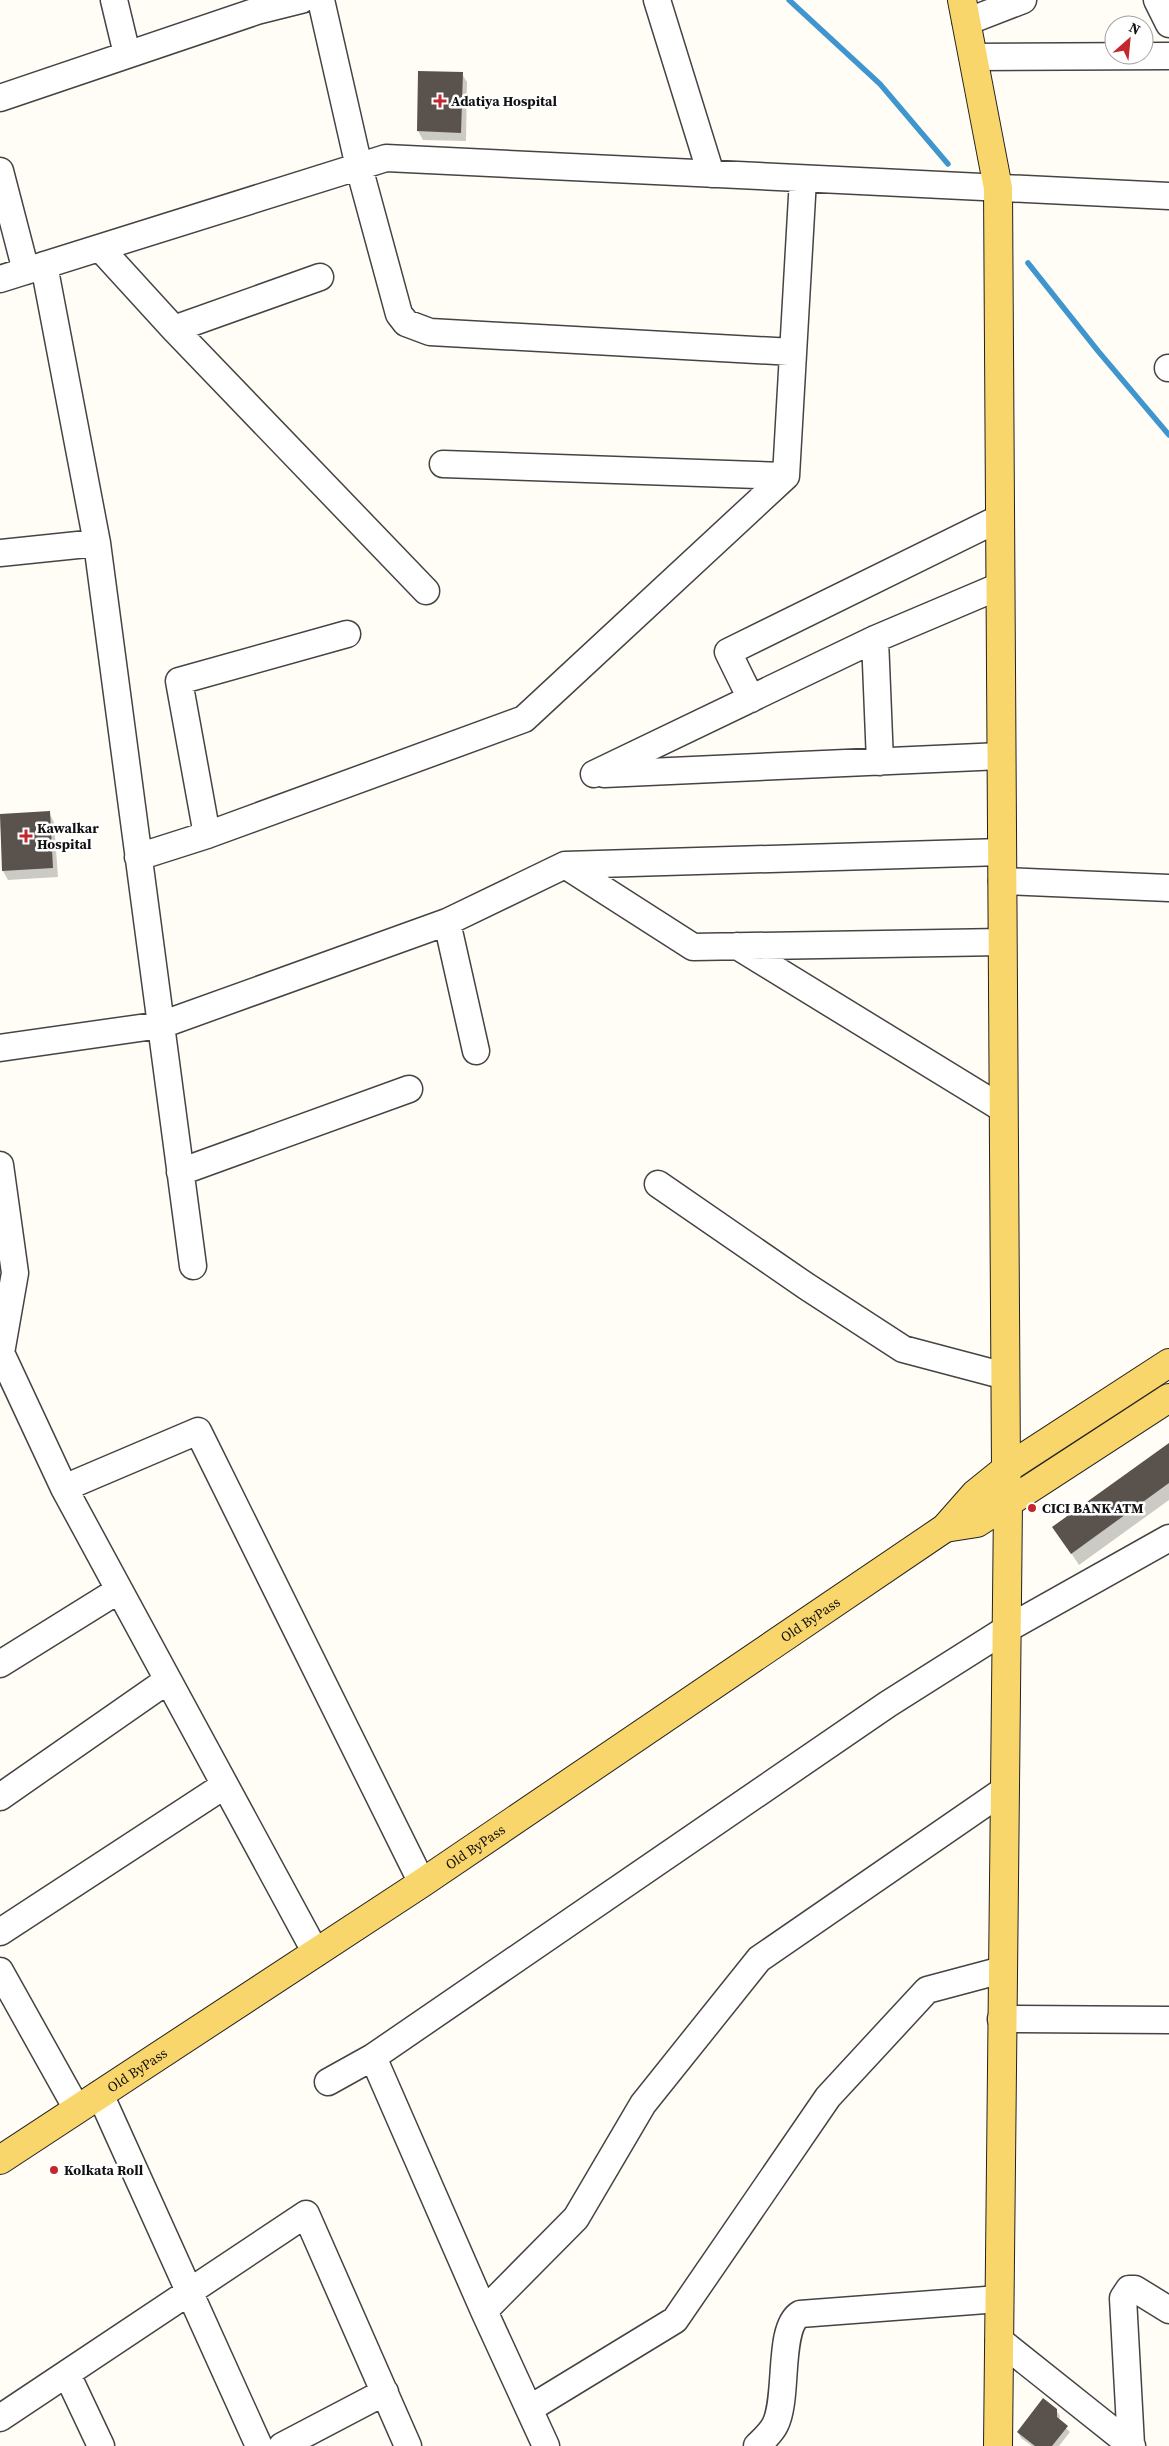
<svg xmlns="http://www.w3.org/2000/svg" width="1169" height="2446" font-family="'Source Serif 4',serif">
<rect width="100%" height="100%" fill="#fffdf5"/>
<path fill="#0003" d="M462,74l5,8 -1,59 -43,-1 -5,-9z
M49,813l5,9 4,55 -50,3 -5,-9 -3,-55z
M1169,1444v56l-90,65 -25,-38z
M1056,2410l4,6 -1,5 11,11 -11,14h-27l-11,-8 -3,-6z"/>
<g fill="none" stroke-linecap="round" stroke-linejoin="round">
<path stroke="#3f96cf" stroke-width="5.5" d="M789,0l91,84 68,80
M1028,263l70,88 71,84"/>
</g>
<path fill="#5a524d" d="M418,71l45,1 -2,61 -44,-2z
M50,811l3,57 -51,3 -2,-57z
M1169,1443v40l-98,71 -19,-27z
M1043,2398l14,11v8l11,9 -16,20h-17l-18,-14z"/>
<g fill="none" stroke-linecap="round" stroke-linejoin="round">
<g stroke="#444" stroke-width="29">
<path id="minor" d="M114,0l13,54
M321,0l38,167 40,147 7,9 24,9 363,20
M657,0l54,174
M1157,0l12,24
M966,22l57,-22
M973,57l196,-1
M0,98l257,-87 44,-11
M0,171l26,100
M100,248l74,81 252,262
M44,265l53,278 96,723
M0,279l386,-121 783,38
M174,329l146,-52
M1168,368h1
M443,464l343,12 17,-297
M0,553l97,-10
M875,639l5,123
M751,699l-23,-47 272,-134
M594,774l281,-135 125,-53
M604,774l397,-18
M207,835l-28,-154 168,-47
M138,857l69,-22 317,-116 262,-243
M565,865l128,82 309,-5
M1002,881l167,7
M447,922l29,129
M737,946l266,163
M0,1048l161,-23 286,-103 118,-57 437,-13
M0,1165l15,108 -14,80 63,135 252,465
M180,1172l229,-83
M658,1184l148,102 97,63 102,27
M64,1488l134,-57 224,452
M0,1664l119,-74
M0,1797l168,-117
M0,1932l225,-147
M0,1971l77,138
M1001,2019l168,1
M373,2057l515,-353 117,-74 164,-92
M328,2082l45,-25 111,254 62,135
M100,2094l159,352
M484,2311l92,-93 67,-114 116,-145 244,-168
M999,2340l133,106
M67,2374l34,72
M529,2409l146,-89 153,-223 99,-107 75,-20
M0,2418l306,-204 102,232
M1131,2445l-8,-147 6,-9h6l34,21
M282,2446l103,-54
M757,2446c6,-6 14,-13 18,-21 14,-27 2,-97 25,-111l199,-15"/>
</g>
<g stroke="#222" stroke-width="30">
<g id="major">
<path d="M962,0l36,188 8,1281 2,35 -10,942"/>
<path d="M945,1528l32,-5 192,-125"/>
<path id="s1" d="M0,2160l422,-277 523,-355 30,-34 31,-25 163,-106"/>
</g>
</g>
<use href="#minor" stroke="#fff" stroke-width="26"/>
<use href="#major" stroke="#f9d66b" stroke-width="28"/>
</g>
<g fill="#c4262e" stroke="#fff" stroke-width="2">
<path d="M437.5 93.5h5v5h5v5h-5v5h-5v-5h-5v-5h5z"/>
<path d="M23.5 828.5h5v5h5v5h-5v5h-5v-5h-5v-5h5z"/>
<circle cx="1032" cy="1508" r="5"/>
<circle cx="54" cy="2170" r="5"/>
</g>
<g text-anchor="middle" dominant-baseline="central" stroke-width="5" stroke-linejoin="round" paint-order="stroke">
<g font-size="14" font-weight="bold" fill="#111" stroke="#fff" text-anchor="start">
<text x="451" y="101">Adatiya Hospital</text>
<text x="37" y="828">Kawalkar<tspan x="37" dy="16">Hospital</tspan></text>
<text x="1042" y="1508">CICI BANK ATM</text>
<text x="64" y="2170">Kolkata Roll</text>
</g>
<g font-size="14" fill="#111" stroke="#fff">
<text stroke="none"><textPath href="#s1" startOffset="974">Old ByPass</textPath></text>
<text stroke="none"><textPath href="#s1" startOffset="569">Old ByPass</textPath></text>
<text stroke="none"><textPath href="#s1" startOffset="164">Old ByPass</textPath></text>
</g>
</g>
<g transform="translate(1129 40) rotate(27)"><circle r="24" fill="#ffffff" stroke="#a0a0a0"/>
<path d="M0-4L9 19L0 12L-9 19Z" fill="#c4262e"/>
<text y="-8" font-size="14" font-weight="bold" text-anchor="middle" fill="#111111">N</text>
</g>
</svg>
